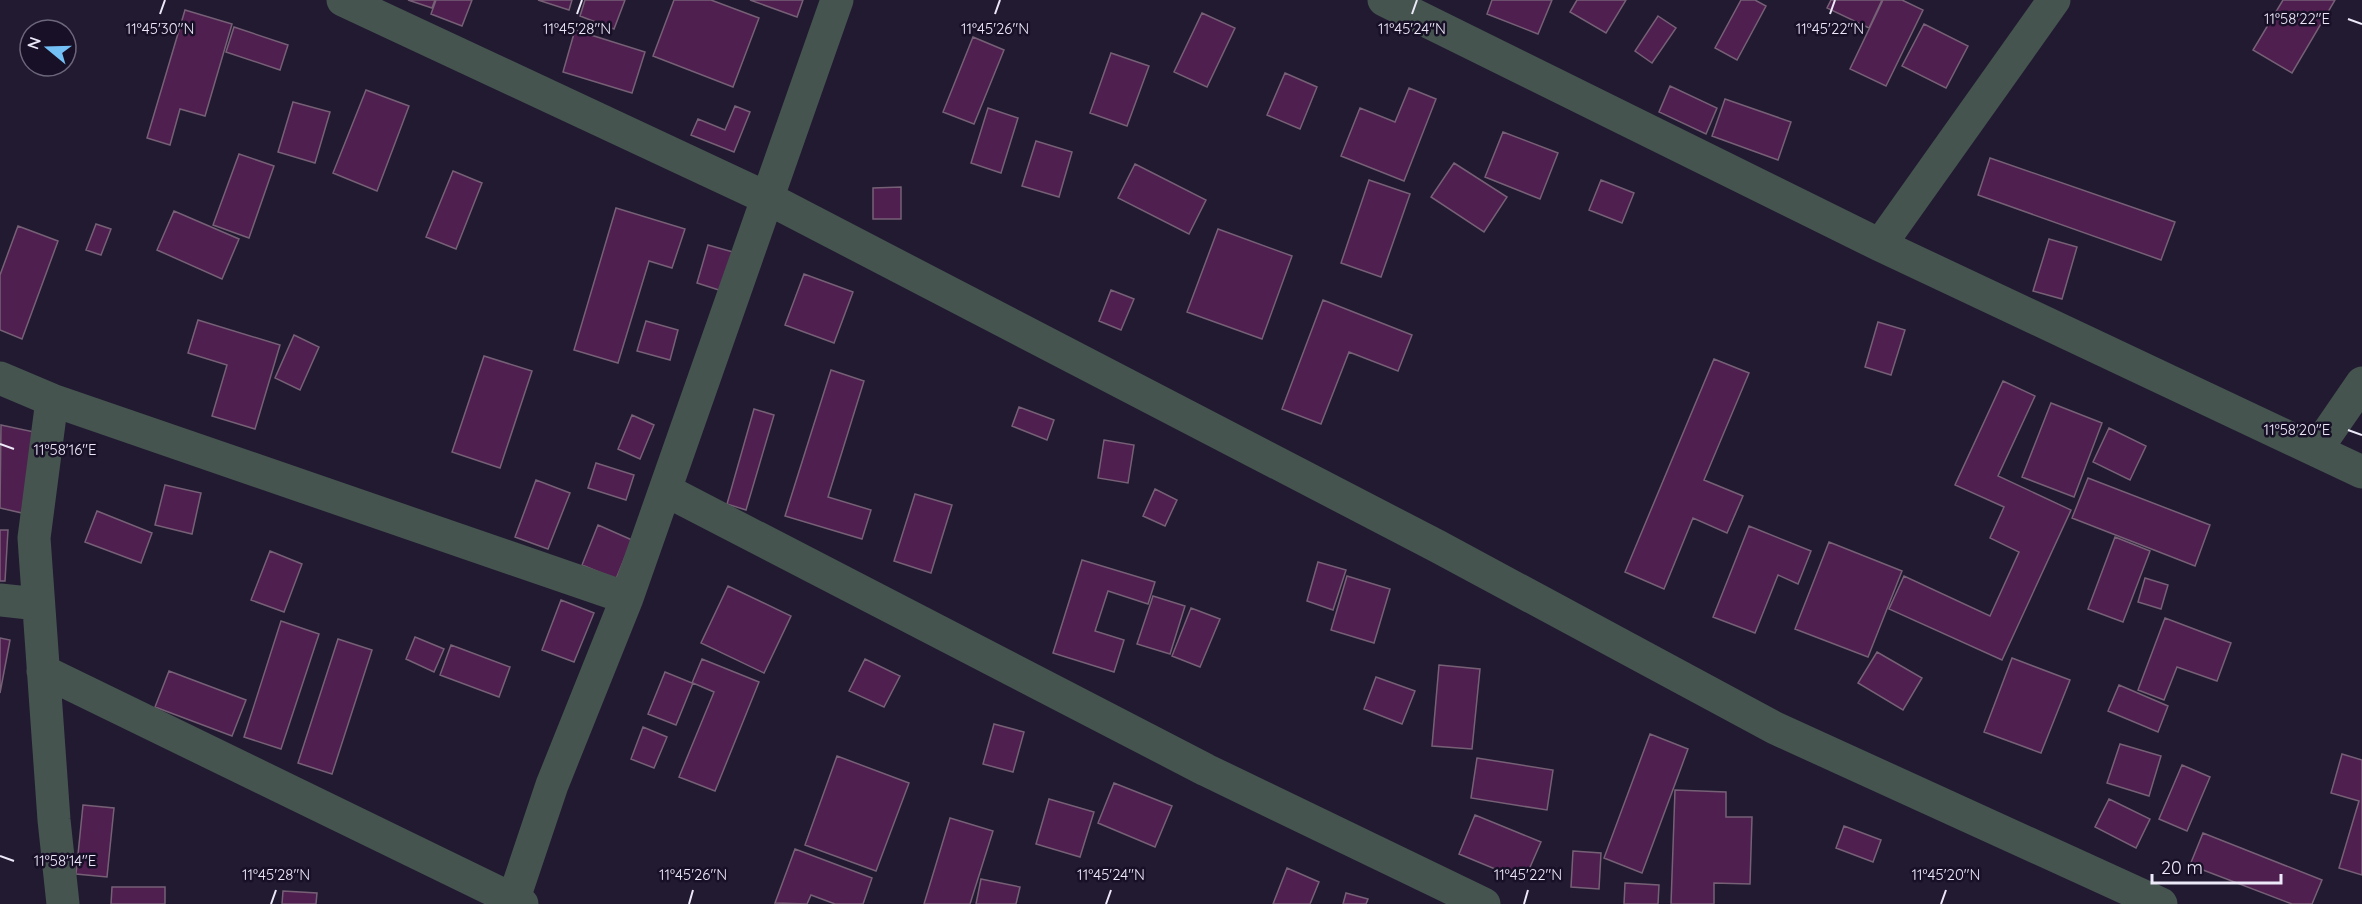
<svg xmlns="http://www.w3.org/2000/svg" width="2362" height="904" font-family="Quicksand,sans-serif">
<rect width="100%" height="100%" fill="#211a31"/>
<path fill="#4f1f50" stroke="#766076" stroke-width="1.5" d="M408,0h27l-3,8z
M436,0h36l-10,26 -31,-12z
M538,0h34l-3,10z
M585,0h40l-11,29 -34,-13z
M674,0h37l48,18 -26,69 -80,-31z
M750,0h53l-6,17z
M1492,0h60l-14,34 -51,-20z
M1577,0h49l-20,33 -36,-21z
M1741,0h14l11,6 -29,54 -22,-12z
M1831,0h51l-13,28 -42,-20z
M1883,0h19l21,10 -37,76 -36,-17z
M2283,0h52l-43,73 -39,-23z
M185,10l47,14 -27,92 -25,-7 -10,36 -23,-7z
M1202,13l33,15 -28,59 -33,-15z
M1658,16l18,12 -24,35 -17,-12z
M1924,24l44,22 -22,42 -44,-22z
M234,27l54,18 -8,25 -54,-18z
M575,30l70,22 -13,41 -69,-21z
M973,37l31,13 -30,74 -31,-12z
M1111,53l38,13 -22,60 -37,-13z
M1285,73l32,14 -17,42 -33,-14z
M1670,86l47,22 -11,26 -47,-22z
M1409,88l27,11 -32,82 -63,-25 19,-48 35,14z
M366,90l43,16 -32,85 -44,-18z
M1725,99l66,23 -13,38 -66,-24z
M293,102l37,10 -15,51 -37,-11z
M735,106l15,6 -16,40 -43,-17 7,-16 27,11z
M988,108l30,10 -17,55 -30,-10z
M1503,132l55,21 -18,46 -55,-22z
M1036,141l36,11 -13,45 -37,-11z
M239,154l35,12 -25,72 -36,-13z
M1990,158l185,64 -14,38 -183,-65z
M1454,163l53,34 -23,35 -53,-35z
M1135,164l71,36 -17,34 -71,-36z
M453,171l29,12 -26,66 -30,-12z
M1369,180l41,14 -29,83 -40,-14z
M1601,180l33,13 -12,30 -33,-13z
M901,187v32h-28v-31z
M616,208l69,21 -13,39 -23,-7 -31,102 -44,-13z
M174,211l65,28 -17,40 -65,-29z
M96,224l15,5 -10,26 -15,-5z
M18,226l40,15 -36,98 -22,-9v-55z
M1218,229l74,27 -30,83 -75,-27z
M2049,239l28,8 -15,52 -29,-8z
M708,245l25,7 -11,39 -25,-8z
M804,274l49,18 -19,51 -49,-18z
M1111,290l23,9 -13,31 -22,-9z
M1323,300l89,35 -14,36 -49,-19 -28,72 -39,-15z
M198,320l82,25 -25,84 -43,-13 15,-51 -39,-12z
M646,321l32,9 -8,30 -33,-9z
M1878,322l27,8 -14,45 -26,-8z
M294,335l25,12 -19,43 -25,-12z
M484,356l48,15 -32,97 -48,-16z
M1714,359l35,14 -45,107 39,16 -16,37 -34,-15 -29,71 -39,-17z
M831,370l33,11 -36,116 43,13 -9,29 -77,-23z
M2003,381l32,15 -37,80 73,34 -69,150 -113,-51 15,-33 86,40 29,-64 -29,-14 14,-31 -49,-22z
M2051,403l51,20 -28,74 -52,-20z
M1019,407l35,13 -7,20 -35,-14z
M754,409l20,6 -28,95 -19,-6z
M632,415l22,10 -14,34 -22,-10z
M1,425l38,8 -17,80 -22,-5z
M2109,428l37,18 -16,34 -37,-18z
M1104,440l30,5 -6,38 -30,-5z
M596,463l38,12 -8,25 -38,-12z
M2088,478l122,47 -15,41 -123,-48z
M536,480l34,13 -22,56 -33,-12z
M165,485l36,8 -9,41 -37,-9z
M1155,489l22,11 -12,26 -22,-10z
M915,494l37,11 -21,68 -37,-12z
M97,511l55,22 -11,30 -56,-21z
M598,525l34,15 -16,39 -34,-14z
M1749,526l62,25 -13,33 -20,-9 -23,58 -42,-16z
M0,530h8l-3,51h-5z
M2115,537l35,14 -27,71 -35,-13z
M1829,542l73,29 -34,86 -73,-28z
M270,551l32,13 -18,48 -33,-12z
M1082,560l73,22 -7,22 -40,-13 -13,40 29,9 -10,32 -61,-19z
M1318,562l28,8 -13,40 -26,-9z
M1347,576l43,13 -16,54 -43,-13z
M2145,578l23,7 -7,24 -23,-7z
M728,586l63,30 -27,57 -63,-30z
M1153,596l32,10 -15,48 -33,-10z
M561,600l33,13 -20,49 -32,-12z
M1191,608l29,11 -20,48 -28,-11z
M2165,618l66,25 -14,38 -40,-14 -13,33 -26,-10z
M281,621l38,13 -38,115 -37,-12z
M415,637l29,12 -10,23 -28,-13z
M0,638l10,2 -10,53z
M338,639l34,11 -40,124 -34,-11z
M451,645l59,22 -11,30 -59,-22z
M1877,652l45,26 -19,32 -45,-27z
M2012,658l58,22 -29,73 -57,-21z
M702,659l57,23 -44,109 -36,-14 35,-85 -21,-9 -17,42 -28,-11 17,-42 27,11z
M865,659l35,17 -16,31 -35,-16z
M1439,665l41,4 -8,80 -40,-3z
M169,671l77,29 -14,36 -77,-29z
M1376,677l39,14 -13,33 -38,-15z
M2119,685l49,21 -10,26 -50,-21z
M994,724l30,8 -11,40 -30,-8z
M643,727l24,10 -13,31 -23,-9z
M1650,734l38,15 -46,124 -38,-15z
M2120,744l41,12 -12,40 -42,-13z
M2342,754l20,6v115l-23,-7 20,-67 -28,-8z
M837,756l72,27 -33,88 -71,-26z
M1477,758l76,12 -6,40 -76,-12z
M2182,765l28,12 -23,54 -28,-12z
M1114,783l58,23 -17,41 -57,-24z
M1675,790l51,2v25h26l-2,67 -36,-1v21h-43z
M1049,799l45,13 -14,45 -44,-13z
M2109,799l41,20 -14,29 -41,-21z
M83,805l31,3 -7,69 -31,-3z
M1475,815l66,27 -17,39 -65,-27z
M950,818l43,13 -23,73h-46z
M1844,826l37,14 -8,22 -37,-14z
M2203,833l119,47 -10,24h-20l-102,-39z
M795,849l77,29 -9,26h-28l-24,-9 -4,9 -32,-1z
M1573,851l28,2 -2,36 -28,-2z
M1287,868l32,14 -9,22h-37z
M981,879l39,8 -4,17h-40z
M1625,883l34,2 -1,19h-34z
M112,887h53v17h-54z
M283,891l34,2 -1,11h-34z
M1346,893l22,6 -2,5h-23z"/>
<g fill="none" stroke-linecap="round" stroke-linejoin="round">
<path stroke="#45544f" stroke-width="33" d="M343,0l424,198 670,348 338,182 386,176
M1384,0l496,245 482,227
M1880,245l174,-245
M0,378l52,22
M2316,450l46,-67
M665,490l541,280 278,134
M0,600l38,4
M43,671l479,233
M63,904l-9,-84 -20,-282 18,-138 575,198
M512,904l40,-119 75,-187 210,-598"/>
</g>
<path fill="none" stroke="#ede9f9" stroke-width="2" d="M160,14l5,-14M577,14l5,-14M995,14l5,-14M1412,14l5,-14M1830,14l5,-14M2348,19l14,5M2348,430l14,5M0,444l14,5M0,856l14,5M271,904l5,-14M689,904l4,-14M1106,904l5,-14M1524,904l4,-14M1941,904l5,-14"/>
<g font-size="15" text-anchor="middle" fill="#ede9f9" stroke="#181027" stroke-width="5" stroke-linejoin="round" paint-order="stroke">
<text x="2297" y="24">11°58'22"E</text>
<text x="160" y="34">11°45'30"N</text>
<text x="577" y="34">11°45'28"N</text>
<text x="995" y="34">11°45'26"N</text>
<text x="1412" y="34">11°45'24"N</text>
<text x="1830" y="34">11°45'22"N</text>
<text x="2297" y="435">11°58'20"E</text>
<text x="65" y="455">11°58'16"E</text>
<text x="65" y="866">11°58'14"E</text>
<text x="276" y="880">11°45'28"N</text>
<text x="693" y="880">11°45'26"N</text>
<text x="1111" y="880">11°45'24"N</text>
<text x="1528" y="880">11°45'22"N</text>
<text x="1946" y="880">11°45'20"N</text>
</g>
<g transform="translate(48 48) rotate(289)"><circle r="28" fill="#181027" stroke="#6d677b" stroke-width="1.5"/>
<path d="M0-4.5L10 22L0 15L-10 22Z" fill="#73c0f6"/>
<text y="-9" font-size="16" font-weight="bold" text-anchor="middle" fill="#ede9f9">N</text>
</g>
<path d="M2152 874v9h129v-9" fill="none" stroke="#ede9f9" stroke-width="3"/>
<text x="2161" y="874" font-size="18" fill="#ede9f9" stroke="#181027" stroke-width="4.5" paint-order="stroke">20 m</text>
</svg>
